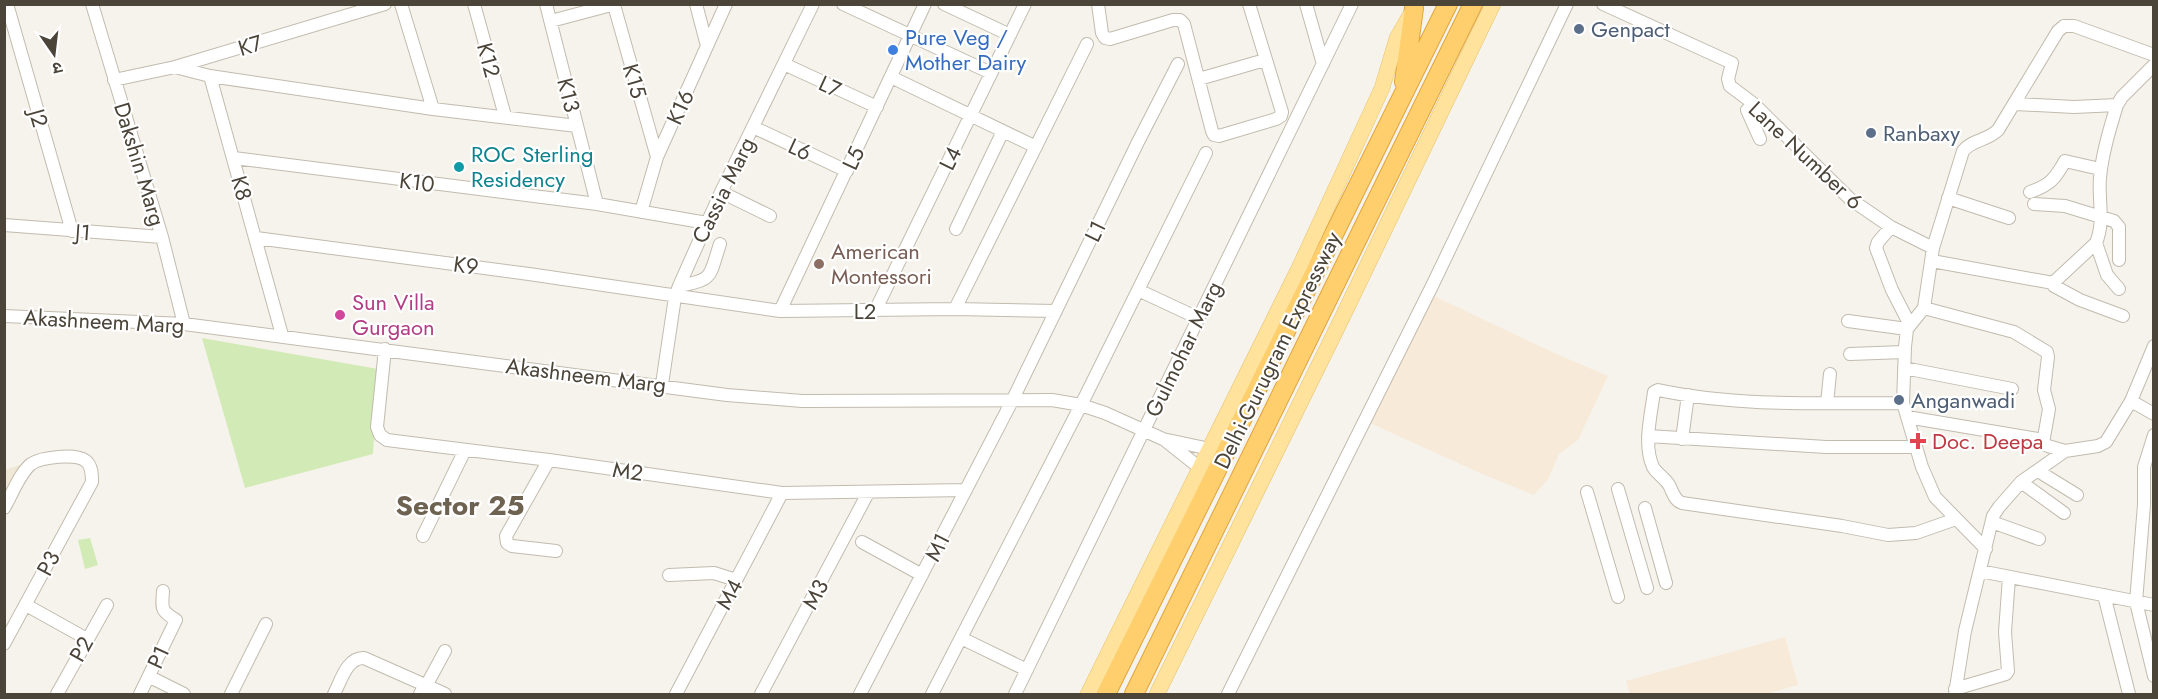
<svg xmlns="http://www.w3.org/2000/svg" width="2158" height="699" font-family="Jost,'Noto Sans Devanagari',sans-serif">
<rect width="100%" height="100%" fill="#f6f3ec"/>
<path fill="#f7ead8" d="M1432,295l120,57 56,24 -30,64 -19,14 -11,25 -14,16 -54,-22 -110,-50z
M1785,637l13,48 -33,9h-135l-4,-13z"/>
<path fill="#efe8d6" d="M22,464l-17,32v-26z"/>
<path fill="#d2eab5" d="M202,338l176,31 -5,85 -128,34z
M90,538l8,27 -13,4 -7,-29z"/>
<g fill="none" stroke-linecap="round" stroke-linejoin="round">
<g stroke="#c2bbae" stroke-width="14">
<path id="minor" d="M7,4l65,227
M92,4l70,233 22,87
M401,4l32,105
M474,4l31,112
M546,4l51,200
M696,4l11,42
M843,4l148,69
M944,4l66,31
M1098,4l4,29 3,5 5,1 63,-19h7l4,4 28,107 2,4 5,1 57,-17 5,-3 1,-4 -33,-108
M1306,4l17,60
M1603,4l129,59 -4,16 2,7 24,18 96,95 41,28 42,21
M614,5l43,152
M551,21l64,-17
M784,64l93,43
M175,67l35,9 72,259
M210,76l223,33 144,17
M891,77l145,70
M1199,79l66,-19
M114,80l61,-13 210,-63
M1754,104l-7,6 13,29
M2015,104l59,3 43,-2
M753,127l94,44
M234,158l363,46 110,19
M721,192l49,24
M2030,192c20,-7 25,-13 35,-31l35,8
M1948,198l61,20
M2034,204l31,2 49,15 5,6v33
M641,212l16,-55 69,-153
M4,225l158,12
M1891,227l-13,15 -2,6 16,42 18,35
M956,229l47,-98
M256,238l273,36 251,37 175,-2 101,2
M2096,243l11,32 12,14
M1932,261l121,22 1,3 26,14 43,16
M2053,283l43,-40c9,-22 2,-43 4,-65 2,-24 10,-50 17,-73l5,-8 32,-32
M679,286c36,-6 30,-10 41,-42
M1138,290l60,28
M1924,308l90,24 33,20 1,5 -4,33 5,19 -6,34
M955,309l132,-265
M780,311l145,-307
M875,311l150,-307
M4,316l180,8 543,71 75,6 250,-1 29,5 24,8 58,26 47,10
M1848,321l59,8
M385,349l-8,78 3,8 7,5 162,20 233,33 184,-3
M1850,354l54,-2
M1904,368l108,21
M662,384l13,-87 4,-11 42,-94 92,-188
M2131,401l23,13
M1827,403l3,-29
M1903,403c-81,0 -165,4 -245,-13l-4,2c-3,23 -11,53 -1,75 4,7 12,11 16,18 4,7 5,15 13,18l160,23 46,9 28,-2 40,-14
M1907,417l131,22 10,7 17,5
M2154,435l-10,32v38l-8,97 18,74
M1648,436l178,11h90
M1682,439l6,-44
M1166,441l34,27
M549,460l-43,76 1,7 5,3 44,5
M2038,471l39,24
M2021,482l43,31
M1618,489l29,99
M1587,492l31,105
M4,508c8,-13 15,-34 27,-44 10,-7 45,-11 55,-3 6,5 6,14 6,21l-88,162
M1645,508l21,75
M1992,522l47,17
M423,536l42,-86
M862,542l60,33
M1986,549l-51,-52 -13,-30 -19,-64 2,-56 2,-18 17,-21 9,-60 30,-97c10,-12 24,-10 35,-21l60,-99 6,-5h10l80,29
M1980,571l174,34
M669,575l45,-2 22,7
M2104,595l25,99
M26,605l61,34
M961,638l66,32
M150,677l34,17
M426,686l19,-35
M1955,689l51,-15 2,-3 -3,-39 4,-55
M57,694l50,-89
M140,694l36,-74c-16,-10 -14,-11 -13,-29
M231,694l35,-70
M334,694c7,-13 13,-37 30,-36l61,27
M420,694l5,-9 20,9
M676,694l106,-201
M761,694l107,-201
M860,694l153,-295 125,-257 40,-78
M932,694l149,-289 125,-252
M1015,694l337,-690
M1228,694l204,-408 135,-282
M1955,694l10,-63 28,-115 6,-9 22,-25 44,-31 33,-5 8,-4 25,-41 23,-55"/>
</g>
<g stroke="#e6c16a" stroke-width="16">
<path id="major" d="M1088,694l212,-428 82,-178 15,-50 15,-26
M1157,694l186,-378 150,-312"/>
</g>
<g stroke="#e0a43c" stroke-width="20">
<path id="highway" d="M1404,82l10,-74
M1106,694l342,-690
M1134,694l339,-690"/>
</g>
<use href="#minor" stroke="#fff" stroke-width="12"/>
<use href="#major" stroke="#ffe39c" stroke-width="15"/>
<use href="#highway" stroke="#ffcf6e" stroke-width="18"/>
</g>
<g fill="#5c6f8a" stroke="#fff" stroke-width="2">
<circle cx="1579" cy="29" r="6"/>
<circle cx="1871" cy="133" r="6"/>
<circle cx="1899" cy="400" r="6"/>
</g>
<circle fill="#3f7fe0" stroke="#fff" stroke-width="2" cx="893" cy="50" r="6"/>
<circle fill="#0f9aa8" stroke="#fff" stroke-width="2" cx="459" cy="167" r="6"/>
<circle fill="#8d6e63" stroke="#fff" stroke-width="2" cx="819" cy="264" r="6"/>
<circle fill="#d1479c" stroke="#fff" stroke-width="2" cx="340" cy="315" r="6"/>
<path fill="#e0444e" stroke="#fff" stroke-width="2" d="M1915 432h6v6h6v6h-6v6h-6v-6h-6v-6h6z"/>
<g text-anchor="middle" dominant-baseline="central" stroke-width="4.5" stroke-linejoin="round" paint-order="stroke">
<g font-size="22" fill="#4e5e75" stroke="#fff" text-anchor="start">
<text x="1591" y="29">Genpact</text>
<text x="1883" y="133">Ranbaxy</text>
<text x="1911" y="400">Anganwadi</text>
</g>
<g font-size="22" fill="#366cbe" stroke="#fff" text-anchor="start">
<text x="905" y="37">Pure Veg /<tspan x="905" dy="25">Mother Dairy</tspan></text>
</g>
<g font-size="22" fill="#4b4439" stroke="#fff">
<text transform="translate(250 45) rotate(-17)">K7</text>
<text transform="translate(489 60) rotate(75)">K12</text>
<text transform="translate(635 81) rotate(74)">K15</text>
<text transform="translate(830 86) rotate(25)">L7</text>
<text transform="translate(569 95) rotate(76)">K13</text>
<text transform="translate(680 107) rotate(-65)">K16</text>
<text transform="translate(39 118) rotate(74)">J2</text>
<text transform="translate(800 149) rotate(25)">L6</text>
<text transform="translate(1806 155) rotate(43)">Lane Number 6</text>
<text transform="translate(853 158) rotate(-65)">L5</text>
<text transform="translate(950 158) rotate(-64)">L4</text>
<text transform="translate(140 164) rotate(73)">Dakshin Marg</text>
<text transform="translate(417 182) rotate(7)">K10</text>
<text transform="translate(242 188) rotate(74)">K8</text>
<text transform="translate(723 190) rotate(-64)">Cassia Marg</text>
<text transform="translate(1095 231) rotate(-64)">L1</text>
<text transform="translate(83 232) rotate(4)">J1</text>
<text transform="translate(466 265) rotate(8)">K9</text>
<text x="865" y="311">L2</text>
<text transform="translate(104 321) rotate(3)">Akashneem Marg</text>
<text transform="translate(1183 349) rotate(-64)">Gulmohar Marg</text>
<text transform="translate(1277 350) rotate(-64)">Delhi-Gurugram Expressway</text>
<text transform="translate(586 375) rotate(7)">Akashneem Marg</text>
<text transform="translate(628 471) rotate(8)">M2</text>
<text transform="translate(937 547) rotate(-63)">M1</text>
<text transform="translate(48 563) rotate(-62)">P3</text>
<text transform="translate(729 594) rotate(-62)">M4</text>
<text transform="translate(815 594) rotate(-62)">M3</text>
<text transform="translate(81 649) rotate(-61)">P2</text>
<text transform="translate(158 657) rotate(-65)">P1</text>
</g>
<g font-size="22" fill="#0d838f" stroke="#fff" text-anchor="start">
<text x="471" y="154">ROC Sterling<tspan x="471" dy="25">Residency</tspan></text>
</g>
<g font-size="22" fill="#785e54" stroke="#fff" text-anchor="start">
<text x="831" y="251">American<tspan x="831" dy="25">Montessori</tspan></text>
</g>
<g font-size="22" fill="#b23c85" stroke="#fff" text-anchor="start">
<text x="352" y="302">Sun Villa<tspan x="352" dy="25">Gurgaon</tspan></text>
</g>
<g font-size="22" fill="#be3a42" stroke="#fff" text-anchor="start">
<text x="1932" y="441">Doc. Deepa</text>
</g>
<g font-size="28" font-weight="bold" fill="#6e6250" stroke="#fff">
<text x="460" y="505">Sector 25</text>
</g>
</g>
<rect width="2158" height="699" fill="none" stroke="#4b4439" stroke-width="12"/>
<g transform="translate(54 54) rotate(166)" stroke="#ffffff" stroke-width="4.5" paint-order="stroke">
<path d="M0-4.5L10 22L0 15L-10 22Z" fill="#4b4439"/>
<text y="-9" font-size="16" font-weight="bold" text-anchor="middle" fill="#4b4439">उ</text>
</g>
</svg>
